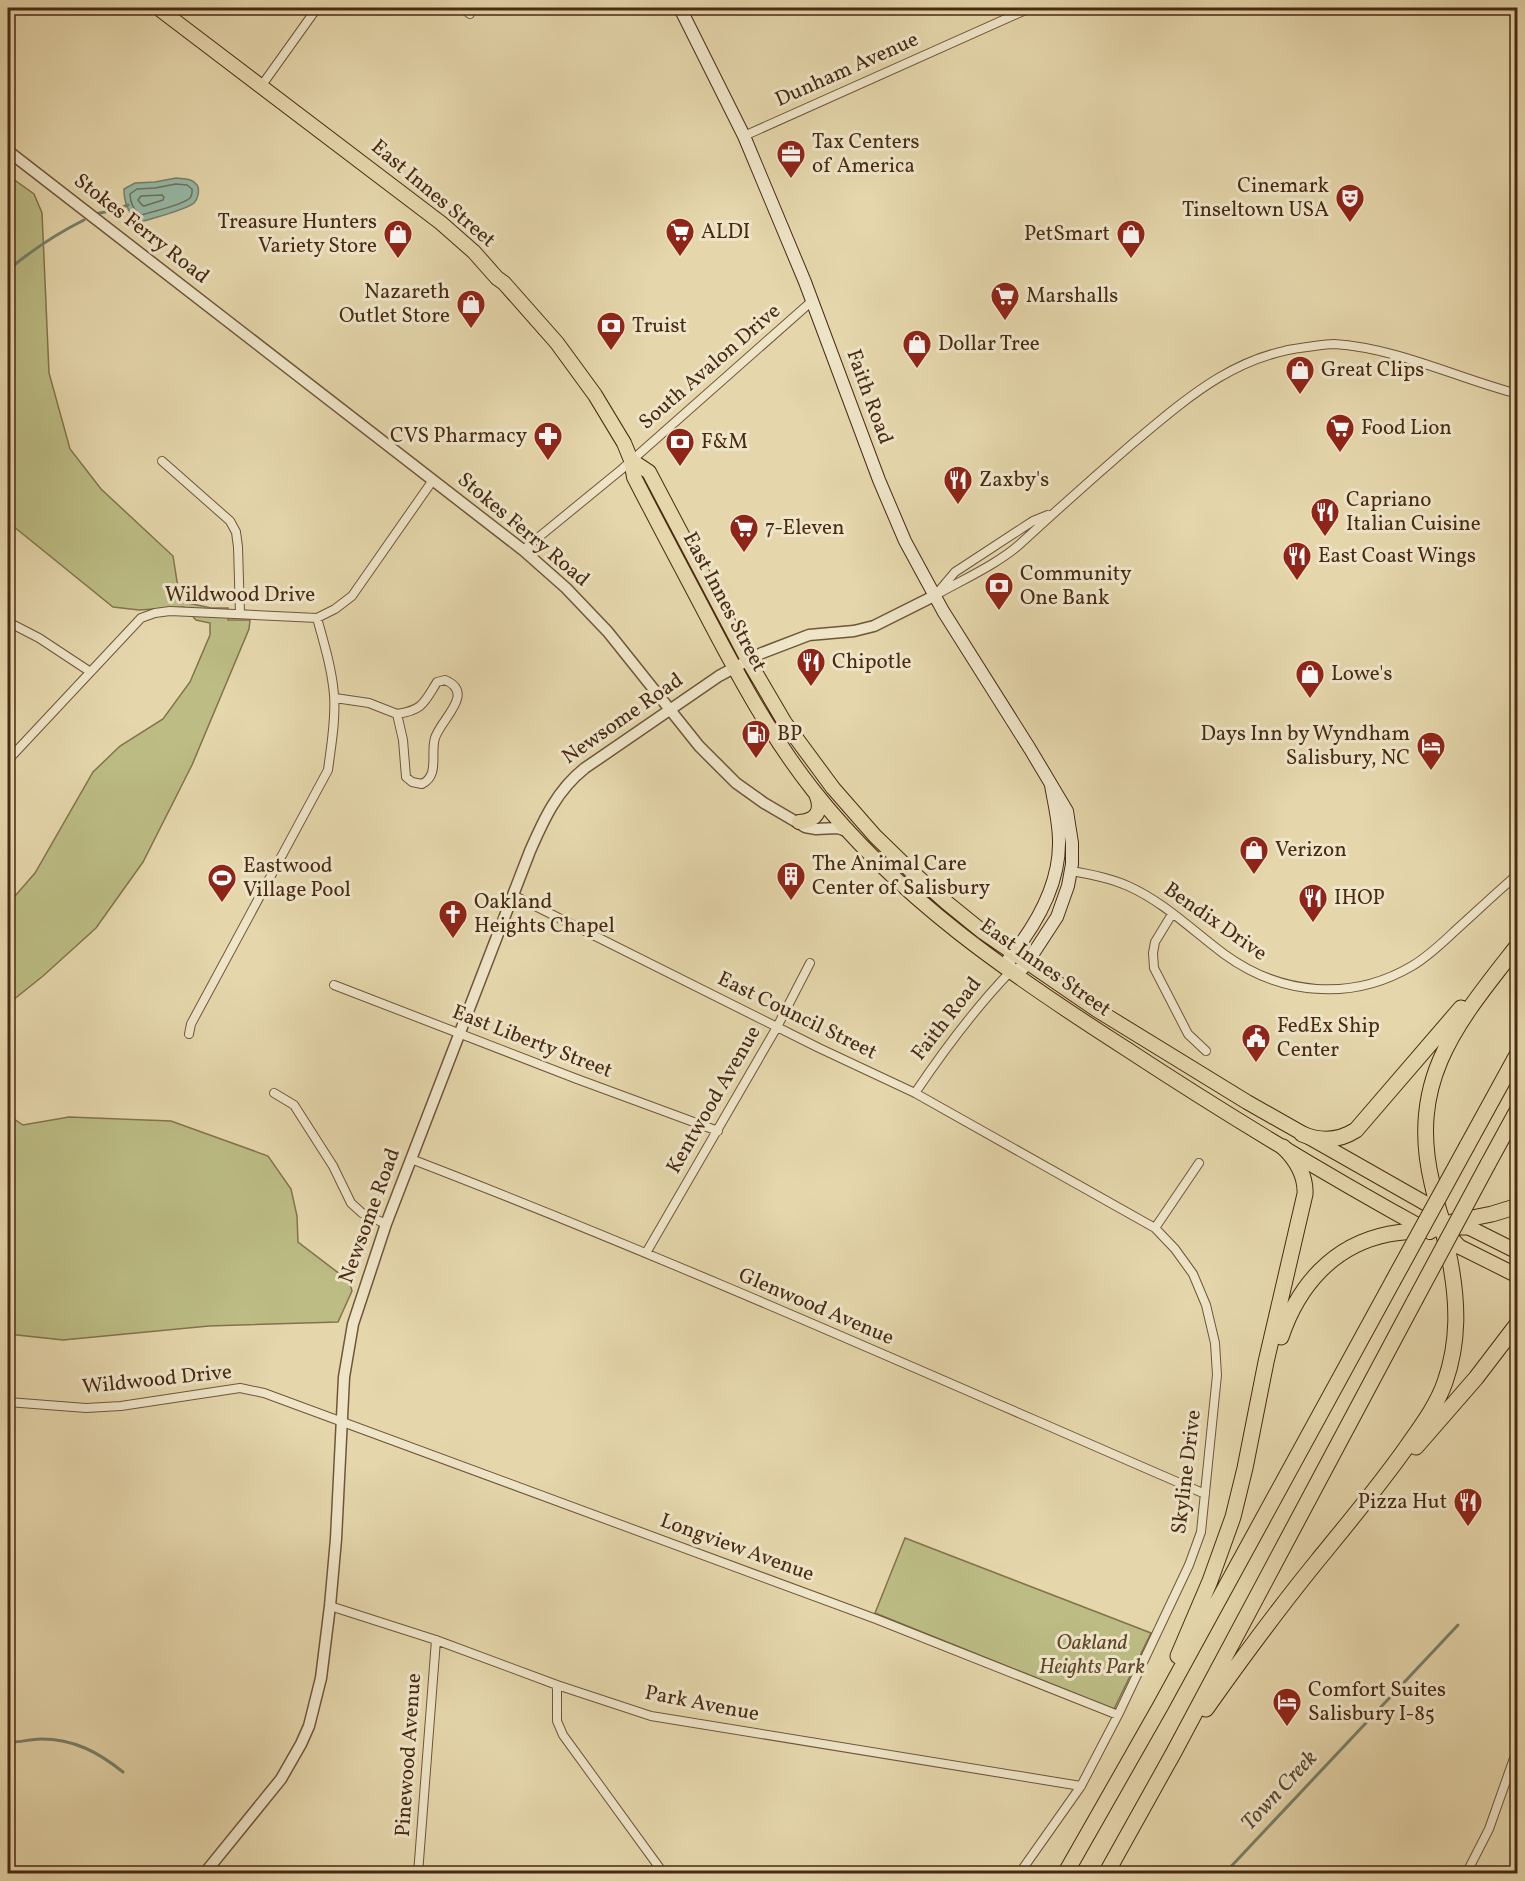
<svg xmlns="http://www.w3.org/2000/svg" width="1525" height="1881" font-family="Vollkorn,serif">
<rect width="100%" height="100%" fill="#e5d6ab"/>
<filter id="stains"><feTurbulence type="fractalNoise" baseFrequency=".00333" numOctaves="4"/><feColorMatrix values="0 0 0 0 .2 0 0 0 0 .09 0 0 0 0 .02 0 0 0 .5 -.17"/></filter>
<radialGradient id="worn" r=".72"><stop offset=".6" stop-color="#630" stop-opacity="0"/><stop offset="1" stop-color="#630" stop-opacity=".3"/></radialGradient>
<path fill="#bcbc84" stroke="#82734c" stroke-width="1.5" d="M8,179h5l21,15 8,19 7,160 21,76 31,40 72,67 6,38 9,9 23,5h17v12h22l-1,9 -57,136 -49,97 -47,66 -53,48 -35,28v-100l27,-31 58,-101 27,-26 43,-27 27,-37 20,-47v-12l-14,-3 -12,-13 -45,3 -26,-3 -105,-85z
M8,1115l15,10 46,-8 102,4 97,35 23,33 6,27 1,26 51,39 3,10 -14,31 -129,4 -146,14 -55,-6z
M905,1538l246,95 -37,76 -239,-96z"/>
<path fill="#96b9a7" stroke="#77806c" stroke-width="1.5" d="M176,178c8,1 16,0 21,7 3,5 1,14 -3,18 -8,7 -41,15 -53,19 -13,-7 -17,-19 -17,-33l11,-6 20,-1z"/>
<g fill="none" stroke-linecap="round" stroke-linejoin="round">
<path stroke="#70725d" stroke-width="1.5" d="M176,184l11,1 5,4c0,4 1,5 -2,9 -9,8 -37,13 -48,17 -8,-3 -12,-13 -12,-21l7,-5 18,-1z
M162,195l2,2 -1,3 -19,6 -2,-1 -4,-5 3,-4z"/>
<path stroke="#77806c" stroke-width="3" d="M95,214l20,-4 13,-5
M8,270c24,-20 48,-36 76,-50
M8,1742c11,1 21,-3 33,-3 33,0 57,13 82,33
M1224,1874l234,-249"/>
<g stroke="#705539" stroke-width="10">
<path id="minor" d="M462,8l8,6
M682,12l10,-4
M262,85l55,-77
M744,136l286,-128
M162,461l68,60 6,11 2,15 2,67
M523,550l99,-81 190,-168
M939,591l16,-19 78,-51 15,-6
M934,596c26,-15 64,-32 86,-52 37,-34 74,-67 112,-100 54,-45 102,-89 175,-97 9,-1 18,-3 27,-3 63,4 123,34 184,50
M8,622l31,16 50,33
M445,680c31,13 -4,39 -10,58 -5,16 5,37 -13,46l-10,-2 -6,-5 -3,-37 -6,-26c26,-4 27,-11 40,-32z
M335,698l34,5 28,11
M8,760l133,-142 14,-5 15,-2 147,7 18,-9 17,-13 81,-116
M1071,871c19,3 39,7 57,15 36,16 65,45 96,68 56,41 127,48 188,12 17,-10 31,-24 45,-37 20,-18 40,-37 61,-55
M513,895l306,153 96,45 240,135 20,21 18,25 13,31 9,38 2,32 -16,157 -12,33 -71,150 -37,71 -62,88
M1172,914l-17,28 -2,11 1,15 34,66 18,17
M334,985l243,94 141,52
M189,1034l2,-10 137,-254c3,-24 8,-50 6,-75 -2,-26 -10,-52 -17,-77
M274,1093l20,12 39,61 18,37 11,10 24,11
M915,1093c29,-43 60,-85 96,-122
M411,1159c268,103 530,221 794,335
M1155,1228l44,-65
M646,1253l131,-226 33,-64
M8,1402l78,6 35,-2 119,-18 24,5 612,226 242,96
M330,1606l106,34 121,45 94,31 430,70
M557,1685v36l6,14 101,139
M418,1874l18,-234
M1466,1874l23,-45 29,-82"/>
</g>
<g stroke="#705539" stroke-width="13">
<path id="tertiary" d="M8,151l515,399 43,38 42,44 91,114 37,37 28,20 41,24 11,2 22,-1 11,4
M204,1874l77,-95 20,-35 8,-18 12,-48 9,-72 6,-67 8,-162 9,-53 33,-100 144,-373c14,-32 27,-61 55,-83l134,-92 43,-23 47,-18 45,-4 20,-5 60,-30"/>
</g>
<g stroke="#492a13" stroke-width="14">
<path id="secondary" d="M680,8l64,128 61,146 74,198 26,61 38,70 87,138 37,62 5,32v21l-4,22 -11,31 -30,46 -5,6 -11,2 -3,-11c27,-33 52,-75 51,-119 0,-19 -5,-38 -8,-56"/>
</g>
<g stroke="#492a13" stroke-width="16">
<path id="primary" d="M158,8l283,215 33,29 23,26 7,5 53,60 38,52 29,48 7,17 3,17c25,49 51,97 76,145 31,59 62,116 103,168 85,108 198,185 312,258 99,65 201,127 305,184
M631,460l18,12 99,188 37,63 48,65 42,48 35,34 36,32 37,30 114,78 150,92 192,109
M799,822c18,-1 24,-12 17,-28
M1458,1222l60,30
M1450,1242l68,34"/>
</g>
<g stroke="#492a13" stroke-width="17">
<path id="motorway" d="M1302,1134c19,8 37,7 54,-4l105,-122
M1467,1146l51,-93
M1488,1164l30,-55
M1452,1222l40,-8 26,-8
M1458,1246c-16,-16 -21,-41 -26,-63 -25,-104 26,-161 86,-238
M1281,1337c17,-51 52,-92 108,-103 23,-4 46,-4 69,-7h10
M1416,1447l60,-69 42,-55
M1178,1656l32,-75 23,-64 12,-49 21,-106 39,-168c1,-18 -9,-35 -22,-47
M1206,1709c36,-51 73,-101 112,-149 31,-38 62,-75 90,-115 14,-20 29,-40 37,-63 14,-40 13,-79 5,-121 -4,-19 -8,-40 -20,-55
M1065,1874l95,-167 233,-426
M1106,1874l68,-122 241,-452"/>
</g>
<use href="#minor" stroke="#eee4c8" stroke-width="8"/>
<use href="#tertiary" stroke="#eee4c8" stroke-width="10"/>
<use href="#secondary" stroke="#eee4c8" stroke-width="12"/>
<use href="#primary" stroke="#e5d6ab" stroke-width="14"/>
<use href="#motorway" stroke="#e5d6ab" stroke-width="15"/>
<g stroke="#492a13" stroke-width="17" stroke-linecap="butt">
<path id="motorway-bridge" d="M1393,1281l74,-135
M1415,1300l73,-136"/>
</g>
<use href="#motorway-bridge" stroke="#e5d6ab" stroke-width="15"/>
</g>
<defs>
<g id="office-pin" transform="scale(1.5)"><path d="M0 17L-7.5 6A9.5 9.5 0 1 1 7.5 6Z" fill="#8f2418" stroke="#eee4c8"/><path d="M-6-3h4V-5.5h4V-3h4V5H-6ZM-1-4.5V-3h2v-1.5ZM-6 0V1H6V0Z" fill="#fff"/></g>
<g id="theatre-pin" transform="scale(1.5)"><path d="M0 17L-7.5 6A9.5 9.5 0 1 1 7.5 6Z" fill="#8f2418" stroke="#eee4c8"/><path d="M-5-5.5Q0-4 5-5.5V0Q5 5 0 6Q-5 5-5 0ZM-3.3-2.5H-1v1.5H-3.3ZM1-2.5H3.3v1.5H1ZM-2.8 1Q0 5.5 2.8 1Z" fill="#fff"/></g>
<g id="supermarket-pin" transform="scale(1.5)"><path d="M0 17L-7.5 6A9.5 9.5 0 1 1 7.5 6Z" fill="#8f2418" stroke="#eee4c8"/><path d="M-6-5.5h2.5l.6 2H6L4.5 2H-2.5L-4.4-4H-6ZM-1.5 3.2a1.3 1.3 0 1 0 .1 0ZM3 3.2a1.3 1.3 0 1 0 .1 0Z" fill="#fff"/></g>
<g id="shop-pin" transform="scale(1.5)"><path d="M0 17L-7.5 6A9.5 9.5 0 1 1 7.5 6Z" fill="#8f2418" stroke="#eee4c8"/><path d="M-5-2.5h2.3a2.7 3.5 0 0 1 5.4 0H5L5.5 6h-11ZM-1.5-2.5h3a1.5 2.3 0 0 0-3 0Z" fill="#fff"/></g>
<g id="bank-pin" transform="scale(1.5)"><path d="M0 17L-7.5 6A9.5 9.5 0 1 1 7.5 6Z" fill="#8f2418" stroke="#eee4c8"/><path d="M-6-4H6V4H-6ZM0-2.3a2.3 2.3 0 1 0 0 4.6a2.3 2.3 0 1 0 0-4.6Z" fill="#fff"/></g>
<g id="pharmacy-pin" transform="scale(1.5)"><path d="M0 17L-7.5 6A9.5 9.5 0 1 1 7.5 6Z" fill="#8f2418" stroke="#eee4c8"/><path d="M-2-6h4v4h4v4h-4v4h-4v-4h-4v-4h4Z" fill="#fff"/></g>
<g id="restaurant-pin" transform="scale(1.5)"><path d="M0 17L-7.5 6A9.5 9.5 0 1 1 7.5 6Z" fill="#8f2418" stroke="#eee4c8"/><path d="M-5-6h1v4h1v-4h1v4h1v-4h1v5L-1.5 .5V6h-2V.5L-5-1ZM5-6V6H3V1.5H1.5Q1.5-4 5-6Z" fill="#fff"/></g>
<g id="fuel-pin" transform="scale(1.5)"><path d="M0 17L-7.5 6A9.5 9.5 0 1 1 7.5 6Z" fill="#8f2418" stroke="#eee4c8"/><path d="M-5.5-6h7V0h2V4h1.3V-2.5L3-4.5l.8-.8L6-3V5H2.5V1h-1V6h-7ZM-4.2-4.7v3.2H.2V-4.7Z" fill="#fff"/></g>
<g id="hotel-pin" transform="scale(1.5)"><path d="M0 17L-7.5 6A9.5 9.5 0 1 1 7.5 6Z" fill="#8f2418" stroke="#eee4c8"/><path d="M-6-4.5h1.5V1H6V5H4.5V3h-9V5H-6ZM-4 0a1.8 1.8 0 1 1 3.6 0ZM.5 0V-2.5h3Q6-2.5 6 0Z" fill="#fff"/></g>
<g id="building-pin" transform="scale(1.5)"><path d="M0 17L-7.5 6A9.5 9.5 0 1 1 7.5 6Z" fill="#8f2418" stroke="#eee4c8"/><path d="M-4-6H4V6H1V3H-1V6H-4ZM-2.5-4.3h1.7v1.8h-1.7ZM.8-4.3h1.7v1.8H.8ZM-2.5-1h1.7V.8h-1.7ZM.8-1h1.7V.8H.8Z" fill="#fff"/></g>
<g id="stadium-pin" transform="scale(1.5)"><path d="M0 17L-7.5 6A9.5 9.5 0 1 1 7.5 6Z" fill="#8f2418" stroke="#eee4c8"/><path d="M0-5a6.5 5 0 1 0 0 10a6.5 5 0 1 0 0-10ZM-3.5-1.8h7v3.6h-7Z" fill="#fff"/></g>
<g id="church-pin" transform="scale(1.5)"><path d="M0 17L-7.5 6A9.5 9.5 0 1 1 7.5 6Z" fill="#8f2418" stroke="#eee4c8"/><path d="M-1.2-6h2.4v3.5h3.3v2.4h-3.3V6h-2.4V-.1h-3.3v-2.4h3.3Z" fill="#fff"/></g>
<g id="civic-pin" transform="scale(1.5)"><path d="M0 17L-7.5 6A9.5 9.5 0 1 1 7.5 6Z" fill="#8f2418" stroke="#eee4c8"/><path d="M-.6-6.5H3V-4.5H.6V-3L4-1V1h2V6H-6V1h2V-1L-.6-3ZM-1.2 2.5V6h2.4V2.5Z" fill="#fff"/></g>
</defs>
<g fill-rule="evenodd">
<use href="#office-pin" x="791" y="154"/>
<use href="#theatre-pin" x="1350" y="198"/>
<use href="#supermarket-pin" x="680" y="232"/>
<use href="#shop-pin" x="398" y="234"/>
<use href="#shop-pin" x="1131" y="234"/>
<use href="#supermarket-pin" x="1005" y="296"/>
<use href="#shop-pin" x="471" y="304"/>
<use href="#bank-pin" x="611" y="326"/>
<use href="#shop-pin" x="917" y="344"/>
<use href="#shop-pin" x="1300" y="370"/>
<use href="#supermarket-pin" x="1340" y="428"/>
<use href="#pharmacy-pin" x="548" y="436"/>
<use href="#bank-pin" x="680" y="442"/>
<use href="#restaurant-pin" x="958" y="480"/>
<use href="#restaurant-pin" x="1325" y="512"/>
<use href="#supermarket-pin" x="744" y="528"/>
<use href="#restaurant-pin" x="1297" y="556"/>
<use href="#bank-pin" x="999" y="586"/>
<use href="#restaurant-pin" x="811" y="662"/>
<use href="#shop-pin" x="1310" y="674"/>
<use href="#fuel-pin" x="756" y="734"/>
<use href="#hotel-pin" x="1431" y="746"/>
<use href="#shop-pin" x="1254" y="850"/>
<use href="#building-pin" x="791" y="876"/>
<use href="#stadium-pin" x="222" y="878"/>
<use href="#restaurant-pin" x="1313" y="898"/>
<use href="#church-pin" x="453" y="914"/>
<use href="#civic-pin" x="1256" y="1038"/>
<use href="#restaurant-pin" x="1468" y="1502"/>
<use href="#hotel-pin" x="1287" y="1702"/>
</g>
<g text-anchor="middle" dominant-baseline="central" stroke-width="6" stroke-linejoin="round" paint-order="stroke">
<g font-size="21" fill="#492a13" stroke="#eee4c8">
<text transform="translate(847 70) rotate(-24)">Dunham Avenue</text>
<text transform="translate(433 194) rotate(40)">East Innes Street</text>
<text transform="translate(141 229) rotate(38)">Stokes Ferry Road</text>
<text transform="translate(710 367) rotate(-41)">South Avalon Drive</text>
<text transform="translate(869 397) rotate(70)">Faith Road</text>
<text transform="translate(523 530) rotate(40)">Stokes Ferry Road</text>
<text x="240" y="595">Wildwood Drive</text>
<text transform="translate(724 602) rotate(62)">East Innes Street</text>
<text transform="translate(623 719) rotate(-35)">Newsome Road</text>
<text transform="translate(1215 922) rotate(35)">Bendix Drive</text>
<text transform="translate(1045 968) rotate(35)">East Innes Street</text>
<text transform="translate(797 1016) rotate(26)">East Council Street</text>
<text transform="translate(947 1019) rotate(-52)">Faith Road</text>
<text transform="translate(532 1042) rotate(21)">East Liberty Street</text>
<text transform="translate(714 1100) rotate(-60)">Kentwood Avenue</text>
<text transform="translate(370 1216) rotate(-70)">Newsome Road</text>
<text transform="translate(816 1307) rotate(23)">Glenwood Avenue</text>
<text transform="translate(157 1380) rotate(-6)">Wildwood Drive</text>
<text transform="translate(1187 1472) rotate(-83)">Skyline Drive</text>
<text transform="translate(737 1548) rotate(20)">Longview Avenue</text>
<text transform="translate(702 1704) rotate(11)">Park Avenue</text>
<text transform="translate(409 1755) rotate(-86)">Pinewood Avenue</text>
</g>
<g font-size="21" fill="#492a13" stroke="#eee4c8" text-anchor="start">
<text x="812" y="142">Tax Centers<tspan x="812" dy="24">of America</tspan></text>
<text x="1329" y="186" text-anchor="end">Cinemark<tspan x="1329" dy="24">Tinseltown USA</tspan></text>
<text x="377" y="222" text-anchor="end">Treasure Hunters<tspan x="377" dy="24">Variety Store</tspan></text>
<text x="701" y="232">ALDI</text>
<text x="1110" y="234" text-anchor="end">PetSmart</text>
<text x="450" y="292" text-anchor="end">Nazareth<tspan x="450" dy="24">Outlet Store</tspan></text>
<text x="1026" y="296">Marshalls</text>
<text x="632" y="326">Truist</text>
<text x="938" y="344">Dollar Tree</text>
<text x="1321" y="370">Great Clips</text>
<text x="1361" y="428">Food Lion</text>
<text x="527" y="436" text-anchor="end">CVS Pharmacy</text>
<text x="701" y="442">F&amp;M</text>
<text x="979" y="480">Zaxby's</text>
<text x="1346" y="500">Capriano<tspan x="1346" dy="24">Italian Cuisine</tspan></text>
<text x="765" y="528">7-Eleven</text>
<text x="1318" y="556">East Coast Wings</text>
<text x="1020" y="574">Community<tspan x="1020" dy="24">One Bank</tspan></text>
<text x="832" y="662">Chipotle</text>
<text x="1331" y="674">Lowe's</text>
<text x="777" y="734">BP</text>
<text x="1410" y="734" text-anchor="end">Days Inn by Wyndham<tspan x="1410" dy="24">Salisbury, NC</tspan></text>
<text x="1275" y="850">Verizon</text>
<text x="812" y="864">The Animal Care<tspan x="812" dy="24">Center of Salisbury</tspan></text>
<text x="243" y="866">Eastwood<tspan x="243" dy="24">Village Pool</tspan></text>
<text x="1334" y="898">IHOP</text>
<text x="474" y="902">Oakland<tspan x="474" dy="24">Heights Chapel</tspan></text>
<text x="1277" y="1026">FedEx Ship<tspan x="1277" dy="24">Center</tspan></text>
<text x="1447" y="1502" text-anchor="end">Pizza Hut</text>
<text x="1308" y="1690">Comfort Suites<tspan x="1308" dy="24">Salisbury I-85</tspan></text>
</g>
<g font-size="21" font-style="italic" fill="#60472a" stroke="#eee4c8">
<text x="1092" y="1643">Oakland<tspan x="1092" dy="24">Heights Park</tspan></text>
</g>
<g font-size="22" font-style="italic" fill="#584731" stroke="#eee4c8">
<text transform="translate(1280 1791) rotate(-47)">Town Creek</text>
</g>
</g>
<rect width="1525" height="1881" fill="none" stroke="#e5d6ab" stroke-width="30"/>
<rect x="9" y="9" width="1507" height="1863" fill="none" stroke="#492a13" stroke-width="3"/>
<rect x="15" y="15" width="1495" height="1851" fill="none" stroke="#492a13" stroke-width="1.5"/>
<rect width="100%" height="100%" filter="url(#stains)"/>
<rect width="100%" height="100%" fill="url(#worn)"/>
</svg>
